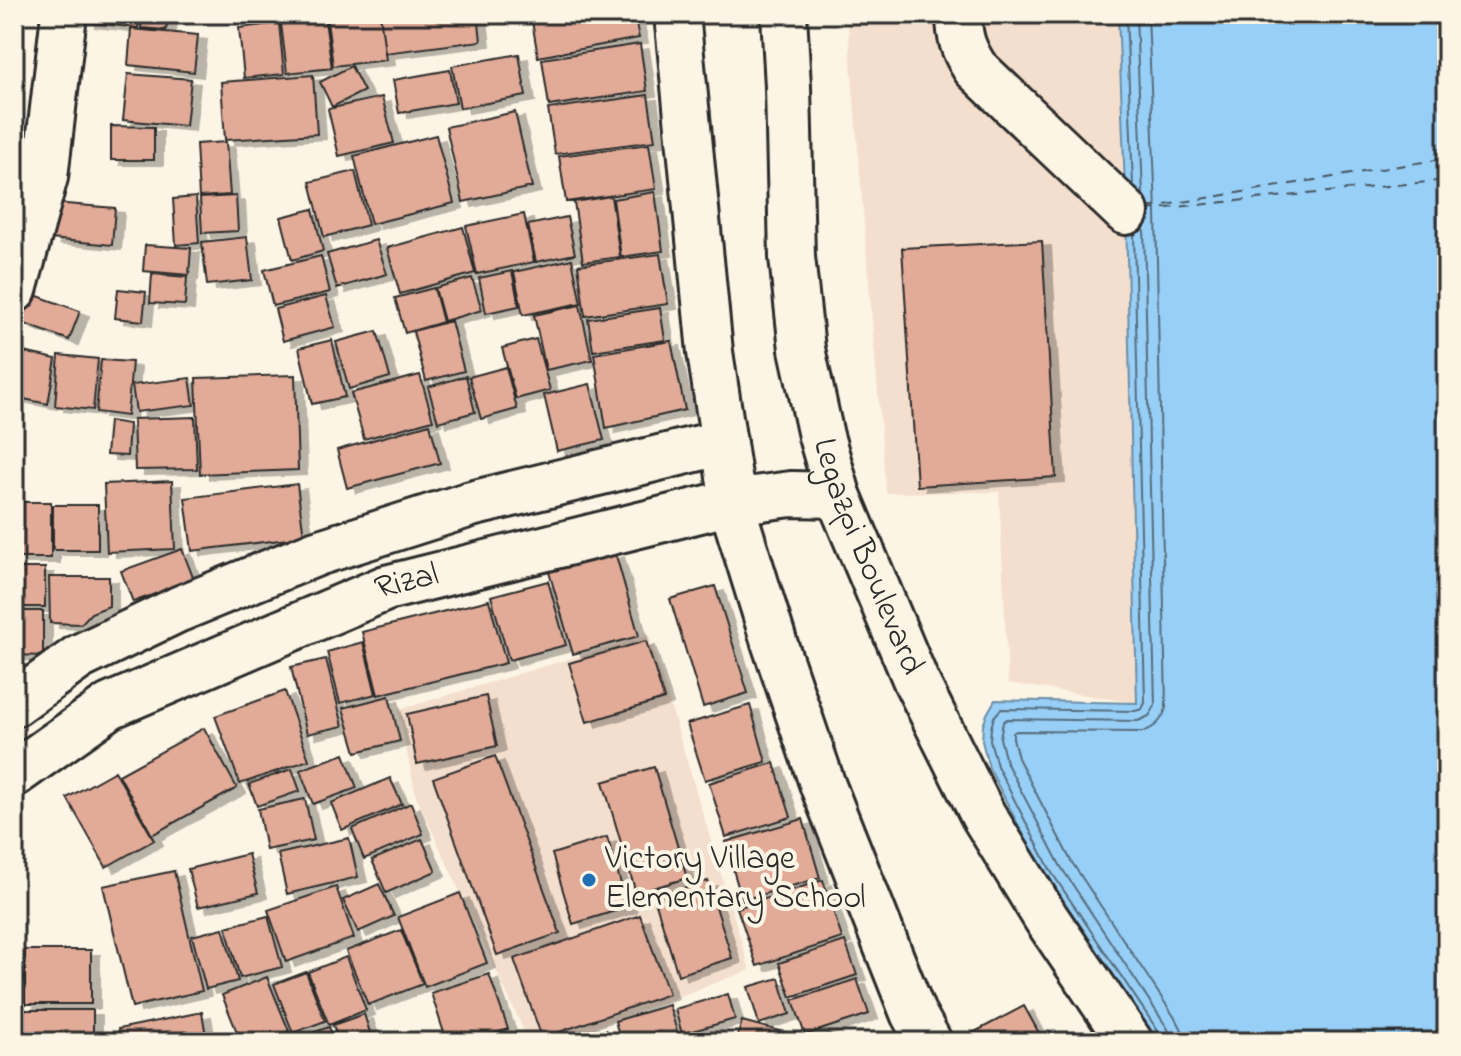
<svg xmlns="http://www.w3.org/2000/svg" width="1461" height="1056" font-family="'Indie Flower',sans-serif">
<defs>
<filter id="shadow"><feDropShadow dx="9" dy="5" stdDeviation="0" flood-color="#0004"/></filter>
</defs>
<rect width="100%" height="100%" fill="#fcf5e5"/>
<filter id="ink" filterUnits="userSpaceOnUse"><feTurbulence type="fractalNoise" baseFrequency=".0125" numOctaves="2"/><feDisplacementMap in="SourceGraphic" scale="16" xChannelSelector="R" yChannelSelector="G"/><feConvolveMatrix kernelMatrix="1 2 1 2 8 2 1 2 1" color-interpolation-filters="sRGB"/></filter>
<g filter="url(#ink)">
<path fill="#f4dfce" d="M847,14h271l8,198 11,491 -129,-20 -9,-191 -113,1z
M649,635l101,335 -194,72h-27l-113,-246 -18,-86z"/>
<path fill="#98cff7" stroke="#6c8da5" stroke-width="2" d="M1118,14h329v1028h-291l-111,-165 -56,-109 -7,-27 1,-15 4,-12 8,-14 142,3 -11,-491z"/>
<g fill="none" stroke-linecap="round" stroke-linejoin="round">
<path stroke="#576d7d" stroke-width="2" d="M1126,14l7,171
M1136,14l7,182
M1148,14l8,197 10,497c-4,13 -11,20 -24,24l-126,-1 -3,2v5l5,20 53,103 108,163 4,8 1,10
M1144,227l11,479 -6,10 -11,5 -131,-2 -4,3 -3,16 6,24 55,105 107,162 4,13
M1134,234l11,469 -3,6 -7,2 -134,-2 -7,8 -3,11 -1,12 7,26 55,107 108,161 2,8"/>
<path stroke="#46545e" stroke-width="2" stroke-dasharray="10 8" stroke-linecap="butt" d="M1147,208l300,-50
M1146,210l301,-30"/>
</g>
<path fill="#e2ab98" stroke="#2b2b2b" stroke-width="2" filter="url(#shadow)" d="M87,14h53l-2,14 -52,-6z
M142,14h27l-3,16 -25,-2z
M233,14h42v6l-41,1z
M287,14h37l8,54 -45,5 -7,-58z
M326,14h54l6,46 -53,6z
M380,14h98l3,27 -96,12z
M536,14h98l5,24 -101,19 -7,-42z
M279,23l5,51 -40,4 -5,-50z
M131,29l67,6 -4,37 -66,-7z
M640,44l7,47 -98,15 -7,-47z
M519,54l7,42 -66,12 -8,-42z
M351,66l13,25 -32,16 -12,-25z
M450,70l6,33 -57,10 -6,-33z
M128,74l63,5 -5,47 -63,-6z
M313,75l4,59 -92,6 -4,-58z
M648,95l7,46 -100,13 -7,-45z
M382,97l12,46 -55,13 -11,-47z
M515,112l17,75 -69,15 -17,-75z
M111,126l43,1v33h-43z
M436,135l18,68 -83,21 -17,-68z
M226,142l4,53 -31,2 -3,-53z
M649,144l7,45 -90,13 -7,-46z
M355,171l13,54 -44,12 -14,-55z
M655,192l8,59 -42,6 -8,-58z
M236,196l2,35 -36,2 -2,-35z
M611,196l9,61 -37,5 -9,-60z
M196,197l3,46 -23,2 -3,-46z
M54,203l61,5 -3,37 -61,-6z
M313,209l10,42 -31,9 -11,-43z
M524,214l10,48 -57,12 -11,-48z
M567,217l8,37 -39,8 -8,-37z
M463,227l12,46 -75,21 -13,-46z
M247,237l5,43 -45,5 -5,-43z
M376,240l11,34 -50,14 -10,-34z
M1042,241l14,236 -139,9 -15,-238z
M145,245l46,3 -2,27 -46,-4z
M660,254l8,50 -83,12 -7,-51z
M321,256l9,36 -57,14 -9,-36z
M572,259l9,44 -58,12 -9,-43z
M512,271l7,35 -33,7 -7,-35z
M152,274l35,3 -2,28 -35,-2z
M472,278l10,32 -38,11 -9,-33z
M434,288l9,34 -38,11 -10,-35z
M118,289l28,3 -3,29 -28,-3z
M32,294l48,17 -11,29 -47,-17z
M326,296l9,31 -52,14 -8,-32z
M580,305l12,55 -46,10 -12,-55z
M660,308l5,32 -72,11 -5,-32z
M451,321l13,50 -38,10 -13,-50z
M377,331l13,46 -41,12 -13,-47z
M536,339l14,51 -34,9 -14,-51z
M332,340l13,57 -33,7 -13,-56z
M671,341l14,69 -79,18 -12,-74z
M14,350l42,9 -8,45 -34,-7z
M59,355l39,4 -5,51 -38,-4z
M101,360l31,2 -5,54 -31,-4z
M506,367l11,42 -36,10 -12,-42z
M295,375l3,95 -98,4 -4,-96z
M420,375l13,45 -69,19 -13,-46z
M466,376l9,36 -37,10 -10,-35z
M190,378l4,27 -58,7 -4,-27z
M590,384l14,56 -47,11 -13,-56z
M195,417l2,52 -62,1 -2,-51z
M109,421l20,3 -2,32 -21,-1z
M430,424l10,39 -93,25 -10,-38z
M172,481l3,68 -68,3 -3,-68z
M297,484l7,53 -112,14 -7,-53z
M19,502h32v56h-33z
M53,505h45v45h-45z
M182,549l12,31 -61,22 -12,-31z
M615,552l24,84 -66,18 -24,-82z
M14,568h31v39h-31z
M49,577h60v29l-18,7 -10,11 -31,-1z
M548,581l18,64 -57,15 -18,-64z
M715,586l33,107 -45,14 -33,-108z
M489,600l17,63 -128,32 -16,-63z
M14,611h29v45l-29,-1z
M646,641l18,58 -77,23 -18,-59z
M363,642l13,52 -36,9 -13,-51z
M326,659l17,67 -36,8 -16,-67z
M285,691l24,69 -69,24 -25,-68z
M389,696l11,45 -44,11 -13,-44z
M486,696l11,50 -80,18 -10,-50z
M750,705l16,57 -61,18 -18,-56z
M204,728l33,60 -85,47 -33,-60z
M344,754l13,34 -44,16 -13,-34z
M495,756l65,177 -63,22 -64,-177z
M774,763l17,54 -65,20 -17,-54z
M654,767l33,111 -51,15 -33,-111z
M292,769l8,22 -43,15 -8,-22z
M115,771l39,69 -48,27 -39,-69z
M390,778l12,26 -60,26 -11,-27z
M305,799l9,41 -48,10 -8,-41z
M411,803l12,31 -59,25 -12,-30z
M803,819l17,59 -78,22 -17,-58z
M607,837l21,70 -55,17 -21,-70z
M349,838l9,39 -71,17 -9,-40z
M422,839l14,32 -50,22 -14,-33z
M248,854l10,39 -60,14 -10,-38z
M174,871l28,120 -70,16 -29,-121z
M823,880l19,58 -85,28 -20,-58z
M708,881l24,77 -54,17 -24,-78z
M379,884l15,32 -36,16 -15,-32z
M336,887l18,51 -68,24 -18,-52z
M460,893l27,70 -62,24 -27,-70z
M640,915l29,79 -127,44 -28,-79z
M268,916l14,51 -42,11 -14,-51z
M223,928l15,53 -32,8 -14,-53z
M401,930l22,54 -55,21 -22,-54z
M845,941l12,34 -66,22 -12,-34z
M25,950h66v54h-66z
M346,957l20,53 -37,15 -21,-53z
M306,972l19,49 -32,12 -19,-49z
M489,974l19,55 -39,13h-22l-16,-49z
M267,977l22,54 -30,11h-18l-19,-47z
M779,978l11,36 -31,10 -11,-37z
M857,979l12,35 -64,21 -12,-35z
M728,994l7,25 -53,15 -7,-25z
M669,1005l10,33 -12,4h-46l-6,-21z
M1024,1006l20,36h-74l-3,-6z
M14,1010h79v32h-79z
M202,1012l5,30h-86l-3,-13z
M364,1014l9,28h-34l-6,-17z
M742,1021l75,20v1h-81z
M329,1027l5,15h-39l-1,-3z
M606,1030l5,12h-35z
M510,1033l3,9h-28z
M708,1033l2,9h-33z"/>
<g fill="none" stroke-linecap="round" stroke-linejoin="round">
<g stroke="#2b2b2b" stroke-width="50">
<g id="minor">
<path d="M677,14l33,338 25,164 40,129 48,141 90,227 16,29"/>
<path id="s1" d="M784,14l4,73 4,170 10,92 19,87 17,59 78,186 67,134 63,103 84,124"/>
<path d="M959,14c0,23 4,35 16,54l151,144"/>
<path d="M14,290l31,-113 19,-163"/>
<path d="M14,704l65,-47 100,-48 138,-56 154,-49 253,-62"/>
<path id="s2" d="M14,774l96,-68 276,-118 346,-86 59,-8 47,1"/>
</g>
</g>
<use href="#minor" stroke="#fcf5e5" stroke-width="44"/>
</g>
</g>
<circle fill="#1f6fb2" stroke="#fcf5e5" stroke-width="3" cx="589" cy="880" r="8"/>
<g text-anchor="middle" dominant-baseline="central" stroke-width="8" stroke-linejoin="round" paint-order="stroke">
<g font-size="34" fill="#2b2b2b" stroke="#fcf5e5">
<text stroke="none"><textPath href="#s1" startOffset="554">Legazpi Boulevard</textPath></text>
<text stroke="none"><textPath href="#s2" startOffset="440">Rizal</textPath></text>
</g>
<g font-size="34" fill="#2b2b2b" stroke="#fcf5e5" text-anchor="start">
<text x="605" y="860">Victory Village<tspan x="605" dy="39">Elementary School</tspan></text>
</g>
</g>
<rect width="1461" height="1056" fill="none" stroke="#fcf5e5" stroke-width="48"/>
<rect x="24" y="24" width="1413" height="1008" fill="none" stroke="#2b2b2b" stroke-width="3" filter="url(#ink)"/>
</svg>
